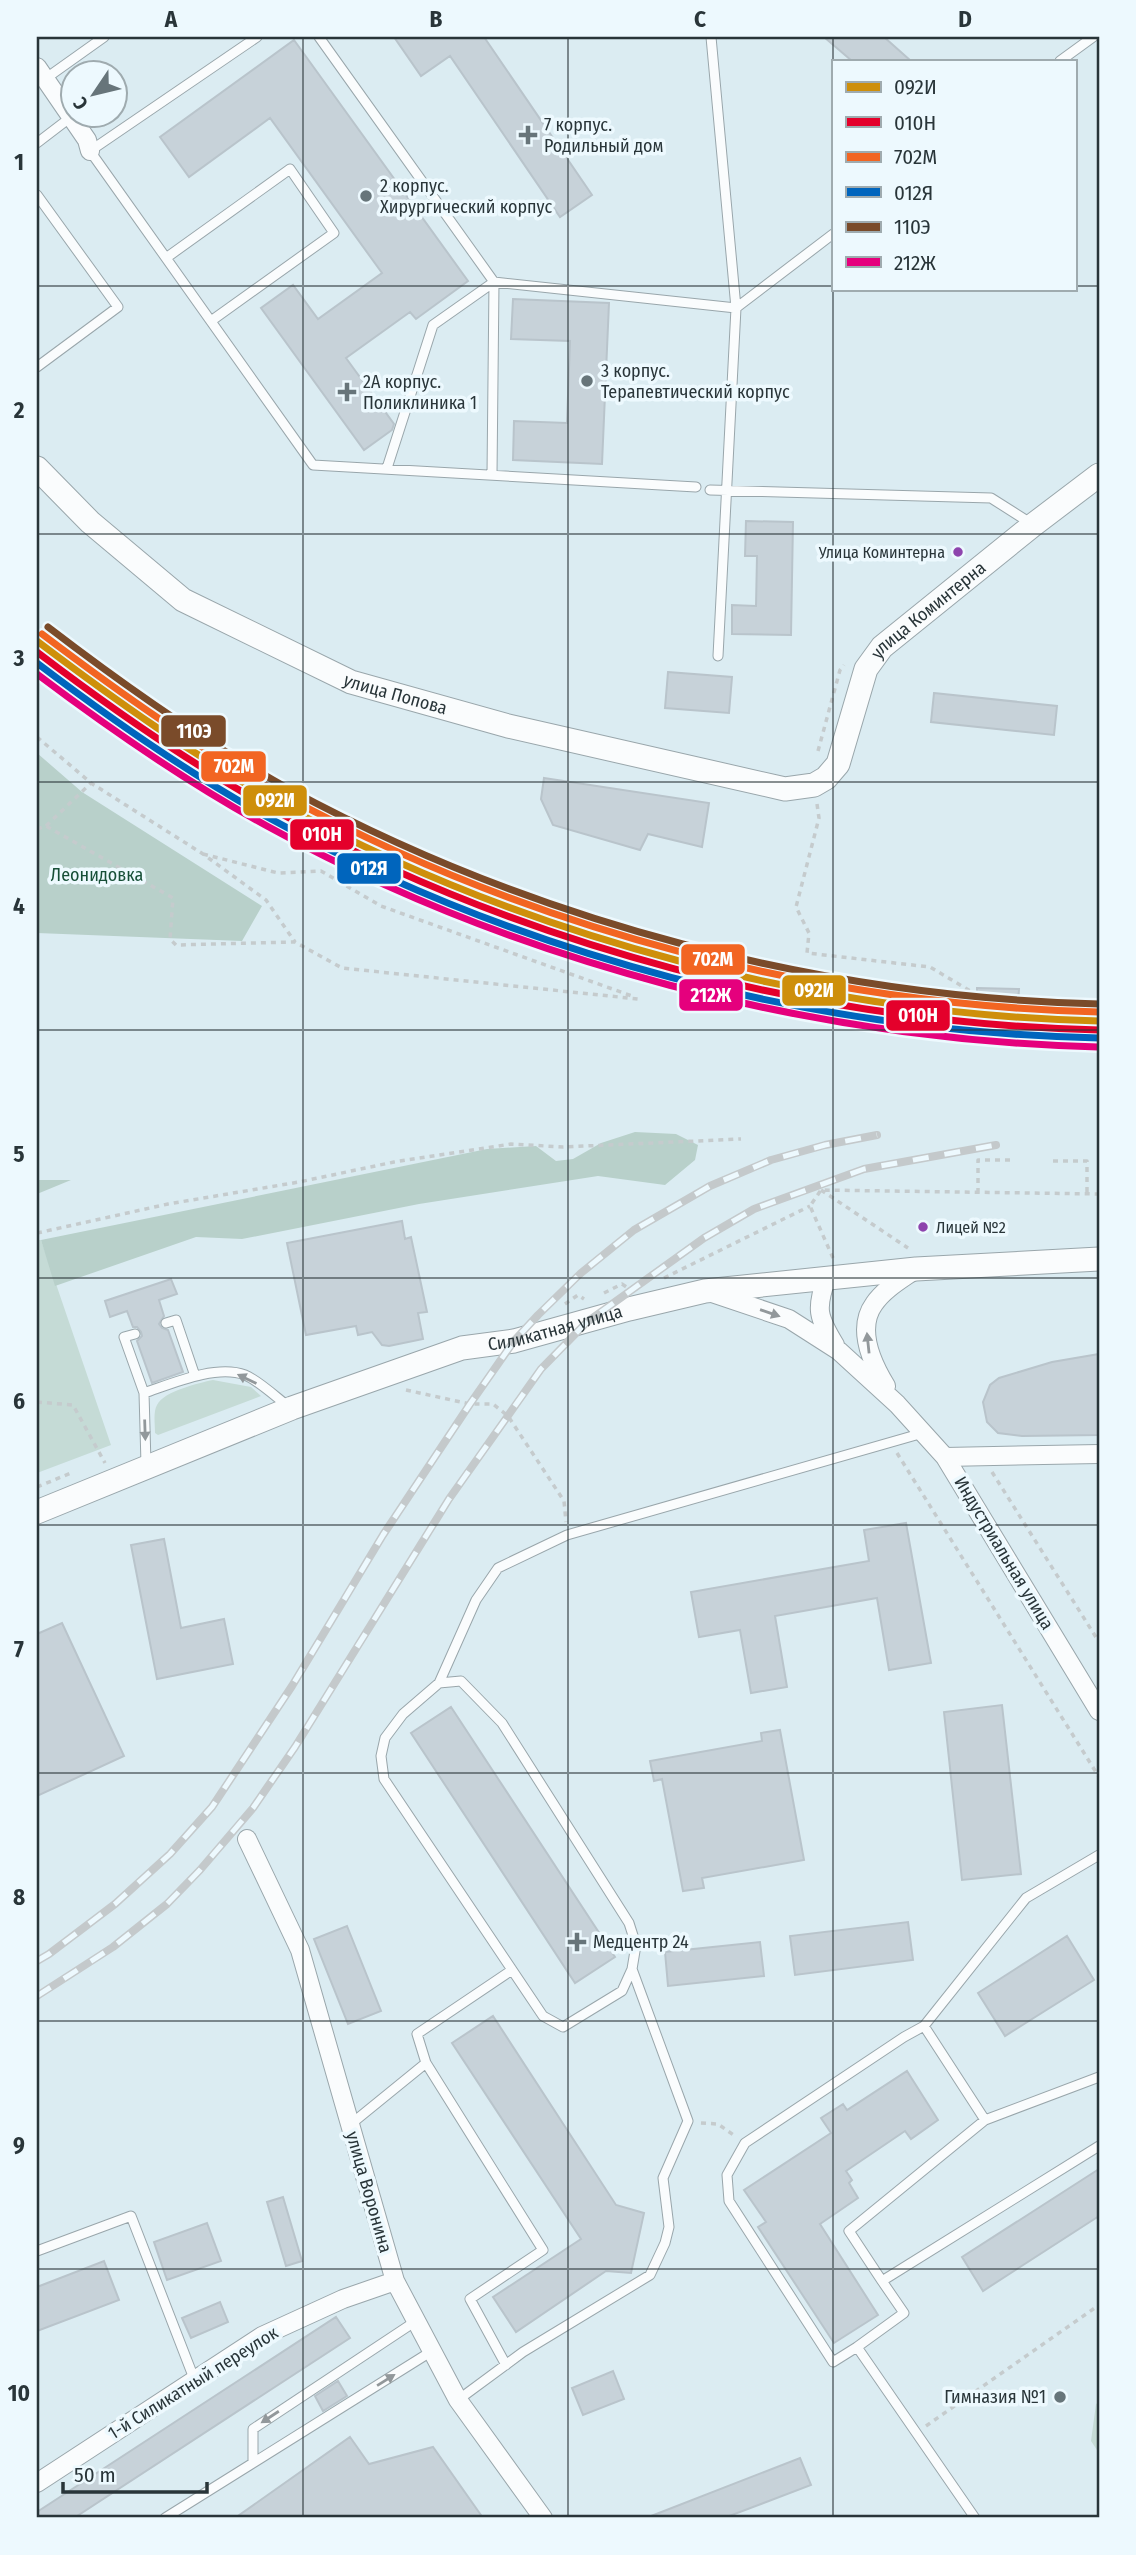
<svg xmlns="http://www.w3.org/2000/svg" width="1136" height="2555" font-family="'Fira Sans Condensed',sans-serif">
<rect width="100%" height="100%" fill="#dbecf2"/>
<path fill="#c5dbd6" d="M37,1240h4l70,205 -74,28z
M213,1380l38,7 10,9 -103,39 -3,-2c0,-9 -2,-21 2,-28 7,-14 42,-22 56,-25z
M1099,2402v51l-8,-12 5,-37z"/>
<path fill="#b8d0ca" d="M37,753l45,39 180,114 -20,35 -205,-8z
M635,1132l41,2 22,11 -3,15 -30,25 -67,-9 -179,28 -177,35 -46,-2 -141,49 -14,-46 446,-91 49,-3 20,15 17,-2 28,-16z
M37,1180h34l-34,14z"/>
<path fill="#c7d2d9" stroke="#b9c4cb" stroke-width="2" d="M394,37h90l108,158 -32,22 -110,-161 -29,20z
M824,37h60l27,24h-59z
M294,40l174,241 -52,38 -6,-7 -64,46 48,66 -2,6 -28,20 -103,-142 32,-23 25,34 64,-46 -112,-155 -81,59 -29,-40z
M513,299l96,4 -7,161 -89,-4 1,-39 53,2 3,-82 -59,-2z
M746,521l47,1 -2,113 -59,-1v-29l24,1 1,-50h-12z
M668,672l64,5 -3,36 -64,-5z
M934,693l123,13 -3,29 -123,-13z
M544,778l165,25 -7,44 -54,-13 -8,16 -87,-25 -12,-26z
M977,988l42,1 -1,15 -41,-2z
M402,1221l3,18 6,-2 16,75 -9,1 5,26 -34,7 -7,-1 -10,-13 -14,3 -2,-9 -50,9 -19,-92z
M171,1279l6,15 -18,6 5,16 -5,8 3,4 6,2 15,42 -31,11 -15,-42 5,-5 -1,-4 -4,-5h-4l-6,-16 -17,6 -5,-16z
M1099,1354v81l-77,1 -24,-3 -11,-11 -4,-20 7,-17 9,-7 53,-16z
M906,1523l25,140 -42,7 -12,-72 -102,18 12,71 -36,6 -11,-63 -41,7 -8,-45 178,-31 -5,-31z
M164,1539l17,89 43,-9 9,45 -76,15 -26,-134z
M62,1623l62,133 -87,40v-162z
M1002,1705l19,169 -59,6 -18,-168z
M451,1707l164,250 -40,26 -164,-250z
M780,1730l24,130 -102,18 2,10 -21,3 -21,-112 -8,2 -4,-20 112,-20 -1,-8z
M908,1922l5,38 -118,15 -5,-39z
M347,1926l34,85 -33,13 -34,-85z
M1067,1936l27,44 -89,56 -27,-43z
M760,1942l4,34 -96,10 -3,-34z
M493,2016l123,189 28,8 -13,60 -25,-2 -90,61 -23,-35 88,-58 -129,-196z
M907,2071l31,49 -27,19 -6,-8 -59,40 6,9 -3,3 9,15 -38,26 58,91 -44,28 -76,-116 8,-5 -22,-32 87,-57 -10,-15 22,-14 4,6z
M1099,2169v47l-116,75 -21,-34z
M283,2197l19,64 -16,5 -19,-64z
M207,2223l14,38 -54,19 -13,-38z
M104,2261l15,39 -82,31v-44z
M220,2302l8,20 -37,16 -9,-20z
M336,2317l14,21 -276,180h-37v-6z
M613,2371l11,28 -41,16 -11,-27z
M338,2381l9,15 -24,15 -8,-15z
M350,2437l19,27 64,-17 50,71h-248z
M800,2458l11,27 -87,33h-78z"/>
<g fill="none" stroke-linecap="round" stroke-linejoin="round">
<g stroke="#99a6ab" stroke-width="11">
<path id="service" d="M257,37l-167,114 223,314 383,22
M319,37l175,245 242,26 -18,348
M711,37l25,271
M1060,61l33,-24
M45,79l59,-42
M37,143l34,-26
M37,195l81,112 -81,60
M166,258l124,-89 44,64 -123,88
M736,308l97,-74
M387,468l46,-143 61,-43
M492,474l2,-192
M710,490l281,8 41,26
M166,1323l10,-3 19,56
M135,1334l-11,3 20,56 2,71
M144,1393c27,-9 72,-29 101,-18 13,5 32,23 44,32
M439,1683l22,-2 41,42 127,200 7,22 -4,24 -10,22 -59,36 -20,-11 -159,-237 -3,-23 4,-18 18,-24 36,-31 37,-83 22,-32 69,-33 356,-102
M924,2026l61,94
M426,2063l117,187 -73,49 36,66
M351,2124l75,-61 -9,-29 95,-64
M37,2251l94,-35 64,165
M882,2281l-33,-50 136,-111 114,-43
M857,2347l47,-34 -22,-32 217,-135
M458,2400l65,-48 127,-77 15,-32 4,-16 -6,-49 25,-57 -56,-152
M253,2463l179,-112
M165,2518l88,-55v-34l163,-108
M975,2518l-118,-171 -24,15 -104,-161 -2,-26 18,-32 159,-106 20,-11 102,-128 73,-43"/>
</g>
<g stroke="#99a6ab" stroke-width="20">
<path id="minor" d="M37,67l50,73 3,11
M827,1277c-12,32 -9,40 8,68
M712,1293l77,26 50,32 58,53 48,53 154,254
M886,1386c-14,-23 -30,-57 -12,-82 10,-15 28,-25 42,-35
M945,1457l154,-3
M247,1839l53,111 95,331 63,119 85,118
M37,2483l225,-147 81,-37 52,-18"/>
</g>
<g stroke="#99a6ab" stroke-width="25">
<g id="tertiary">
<path id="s1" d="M37,468l53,54 93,78 168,82 157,44 277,63 29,-4 12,-7 12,-14 28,-95 16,-22 151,-122 66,-50"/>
<path id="s2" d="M37,1512l255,-104 170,-60 52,-7 115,-32 76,-18 211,-22 183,-10"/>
</g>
</g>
<path stroke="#c5cbcd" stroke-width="3.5" stroke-dasharray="5 5" stroke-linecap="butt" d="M37,737l54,46 112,71 63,46 29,42
M818,751l22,-81 4,-5
M817,804l2,14 -23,89 13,26 -2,20 123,14 47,28 41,1
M46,826l45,-43
M37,829l9,-3 127,72 -3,41 6,6 119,-3 47,26 296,31
M203,854l75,19 43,-2 60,35 251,90
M1053,1161h34v33
M821,1190l87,58
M978,1193v-33h36
M37,1233l131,-29 131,-22 95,-20 117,-18 52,3 178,-8
M833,1258l-23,-52 11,-16 278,4
M664,1278l146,-72
M604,1293l18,-9 6,4
M565,1304l13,-9 6,4
M406,1390l64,14h23l15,12 56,85 2,21
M37,1402l36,3 32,58
M897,1453l202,324
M992,1472l107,170
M37,1487l34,-14
M701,2123l17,1 17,12
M926,2426l173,-121"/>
<use href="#service" stroke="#fafcfd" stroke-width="9"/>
<use href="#minor" stroke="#fafcfd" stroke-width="18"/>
<use href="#tertiary" stroke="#fafcfd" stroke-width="23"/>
<g stroke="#c4c9cb" stroke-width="8">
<path id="rail" d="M37,1961l12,-7 66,-50 55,-50 42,-47 80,-121 91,-151 87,-131 44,-63 24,-26 43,-42 53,-43 76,-44 61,-26 54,-15 52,-10
M37,1996l76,-49 54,-43 33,-34 53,-62 42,-61 154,-248 92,-130 46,-47 117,-84 50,-29 110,-40 132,-24"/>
</g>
<use href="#rail" stroke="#edf9fe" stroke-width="5" stroke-dasharray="16" stroke-linecap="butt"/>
<g stroke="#edf9fe" stroke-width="12">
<path id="rail-1" d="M37,641c78,59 158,116 244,163 248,135 536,210 818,217"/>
</g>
<g stroke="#edf9fe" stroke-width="12">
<path id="rail-2" d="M37,652c76,58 155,113 239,159 249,136 539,212 823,219"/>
</g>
<g stroke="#edf9fe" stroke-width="12">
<path id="rail-3" d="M42,634c78,59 158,116 243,162 247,134 534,209 814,216"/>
</g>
<g stroke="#edf9fe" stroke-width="12">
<path id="rail-4" d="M37,663c75,57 152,111 234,156 250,137 543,213 828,219"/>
</g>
<g stroke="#edf9fe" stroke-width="12">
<path id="rail-5" d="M48,627c77,59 156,115 241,162 246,133 531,208 810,215"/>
</g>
<g stroke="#edf9fe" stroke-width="12">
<path id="rail-6" d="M37,674c73,55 149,108 230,152 249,137 548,214 831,221"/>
</g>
<use href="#rail-1" stroke="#ce8f0b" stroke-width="7"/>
<use href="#rail-2" stroke="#e4002b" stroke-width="7"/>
<use href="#rail-3" stroke="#f26522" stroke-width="7"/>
<use href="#rail-4" stroke="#0065bd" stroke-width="7"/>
<use href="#rail-5" stroke="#7a4b2a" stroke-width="7"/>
<use href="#rail-6" stroke="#e5007d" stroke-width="7"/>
</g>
<defs><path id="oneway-solid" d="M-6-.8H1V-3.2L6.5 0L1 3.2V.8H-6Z" transform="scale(1.75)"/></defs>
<g fill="#92989b">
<use href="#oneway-solid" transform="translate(770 1313) rotate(19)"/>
<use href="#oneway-solid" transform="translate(868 1343) rotate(-96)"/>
<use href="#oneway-solid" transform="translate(247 1379) rotate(-154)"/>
<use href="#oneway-solid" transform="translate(145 1430) rotate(88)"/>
<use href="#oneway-solid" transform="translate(386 2380) rotate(-32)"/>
<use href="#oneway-solid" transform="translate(270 2417) rotate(147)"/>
</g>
<path fill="none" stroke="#293539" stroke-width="2" stroke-opacity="0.55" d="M303,37v2481M568,37v2481M833,37v2481M37,286h796M1075,286h24M37,534h1062M37,782h1062M37,1030h1062M37,1278h1062M37,1525h1062M37,1773h1062M37,2021h1062M37,2269h1062"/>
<g fill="#67757a" stroke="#edf9fe" stroke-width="2.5">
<path d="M524.5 124.5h7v7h7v7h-7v7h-7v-7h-7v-7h7z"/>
<circle cx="366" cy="196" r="7"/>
<circle cx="587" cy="381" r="7"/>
<path d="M343.5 381.5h7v7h7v7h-7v7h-7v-7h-7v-7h7z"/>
<path d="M573.5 1931.5h7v7h7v7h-7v7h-7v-7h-7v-7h7z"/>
<circle cx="1060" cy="2397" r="7"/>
</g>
<g fill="#8e44ad" stroke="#edf9fe" stroke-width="2.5">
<circle cx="958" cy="552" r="6"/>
<circle cx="923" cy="1227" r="6"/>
</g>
<g text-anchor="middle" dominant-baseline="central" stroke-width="7" stroke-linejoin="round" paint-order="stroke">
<g font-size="16" fill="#293539" stroke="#edf9fe" text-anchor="end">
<text x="945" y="552">Улица Коминтерна</text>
<text x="936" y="1227" text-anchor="start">Лицей №2</text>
</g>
<g font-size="18" fill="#293539" stroke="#edf9fe" text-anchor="start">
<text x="544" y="125">7 корпус.<tspan x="544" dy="21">Родильный дом</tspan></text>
<text x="380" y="186">2 корпус.<tspan x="380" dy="21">Хирургический корпус</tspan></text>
<text x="601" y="371">3 корпус.<tspan x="601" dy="21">Терапевтический корпус</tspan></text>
<text x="363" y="382">2А корпус.<tspan x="363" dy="21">Поликлиника 1</tspan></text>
<text x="593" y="1942">Медцентр 24</text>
<text x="1046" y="2397" text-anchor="end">Гимназия №1</text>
</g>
<g font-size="18" fill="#293539" stroke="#edf9fe">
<text stroke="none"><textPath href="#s1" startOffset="1078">улица Коминтерна</textPath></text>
<text stroke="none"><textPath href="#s1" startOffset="430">улица Попова</textPath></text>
<text stroke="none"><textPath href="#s2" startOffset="551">Силикатная улица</textPath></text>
<text transform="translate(1004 1553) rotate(59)">Индустриальная улица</text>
<text transform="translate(369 2192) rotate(74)">улица Воронина</text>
<text transform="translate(193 2383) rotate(-32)">1-й Силикатный переулок</text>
</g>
<g font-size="18" fill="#174f37" stroke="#edf9fe">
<text x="97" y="875">Леонидовка</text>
</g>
</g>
<g stroke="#edf9fe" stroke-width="2.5">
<rect x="160" y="714" width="67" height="34" rx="7" fill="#7a4b2a"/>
<rect x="200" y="750" width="67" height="33" rx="7" fill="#f26522"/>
<rect x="242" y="784" width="66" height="33" rx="7" fill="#ce8f0b"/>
<rect x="289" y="818" width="66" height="33" rx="7" fill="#e4002b"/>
<rect x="336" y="852" width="66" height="33" rx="7" fill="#0065bd"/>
<rect x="680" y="943" width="66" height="33" rx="7" fill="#f26522"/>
<rect x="781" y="974" width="66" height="33" rx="7" fill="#ce8f0b"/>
<rect x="678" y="978" width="66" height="34" rx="7" fill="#e5007d"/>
<rect x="885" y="999" width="66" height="33" rx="7" fill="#e4002b"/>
</g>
<g font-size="19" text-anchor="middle" font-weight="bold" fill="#fff">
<text x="194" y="738">110Э</text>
<text x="234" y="773">702М</text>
<text x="275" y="807">092И</text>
<text x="322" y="841">010Н</text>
<text x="369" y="875">012Я</text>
<text x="713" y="966">702М</text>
<text x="814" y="997">092И</text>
<text x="711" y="1002">212Ж</text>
<text x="918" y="1022">010Н</text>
</g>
<rect width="1136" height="2555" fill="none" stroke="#edf9fe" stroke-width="77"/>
<rect x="832" y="60" width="245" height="231" fill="#edf9fe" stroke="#9fabaf" stroke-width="2"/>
<rect x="846" y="82" width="35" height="10" fill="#ce8f0b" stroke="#9fabaf" stroke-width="2"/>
<text x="894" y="94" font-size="21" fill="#293539">092И</text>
<rect x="846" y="117" width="35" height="10" fill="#e4002b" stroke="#9fabaf" stroke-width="2"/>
<text x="894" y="130" font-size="21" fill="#293539">010Н</text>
<rect x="846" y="152" width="35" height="10" fill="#f26522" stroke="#9fabaf" stroke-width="2"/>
<text x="894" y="164" font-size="21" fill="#293539">702М</text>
<rect x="846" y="187" width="35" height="10" fill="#0065bd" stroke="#9fabaf" stroke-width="2"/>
<text x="894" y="200" font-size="21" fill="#293539">012Я</text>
<rect x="846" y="222" width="35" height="10" fill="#7a4b2a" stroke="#9fabaf" stroke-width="2"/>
<text x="894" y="234" font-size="21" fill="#293539">110Э</text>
<rect x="846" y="257" width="35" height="10" fill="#e5007d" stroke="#9fabaf" stroke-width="2"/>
<text x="894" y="270" font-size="21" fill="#293539">212Ж</text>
<g transform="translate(94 94) rotate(235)"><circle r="33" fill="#edf9fe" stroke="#9fabaf" stroke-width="2"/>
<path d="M0-5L12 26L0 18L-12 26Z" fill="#67757a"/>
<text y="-10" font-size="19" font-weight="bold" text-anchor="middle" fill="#293539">С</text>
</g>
<path d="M63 2482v10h144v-10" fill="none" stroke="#293539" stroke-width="3.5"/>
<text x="74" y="2482" font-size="21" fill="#293539" stroke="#edf9fe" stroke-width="5" paint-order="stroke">50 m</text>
<rect x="38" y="38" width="1060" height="2478" fill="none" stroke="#293539" stroke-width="2.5"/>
<g font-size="23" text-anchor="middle" font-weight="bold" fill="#293539">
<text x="171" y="27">A</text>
<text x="436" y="27">B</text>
<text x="700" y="27">C</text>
<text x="965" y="27">D</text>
<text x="19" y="170">1</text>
<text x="19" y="418">2</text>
<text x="19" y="666">3</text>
<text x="19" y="914">4</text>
<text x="19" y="1162">5</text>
<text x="19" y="1409">6</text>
<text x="19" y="1657">7</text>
<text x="19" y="1905">8</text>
<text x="19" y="2153">9</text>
<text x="19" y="2401">10</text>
</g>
</svg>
